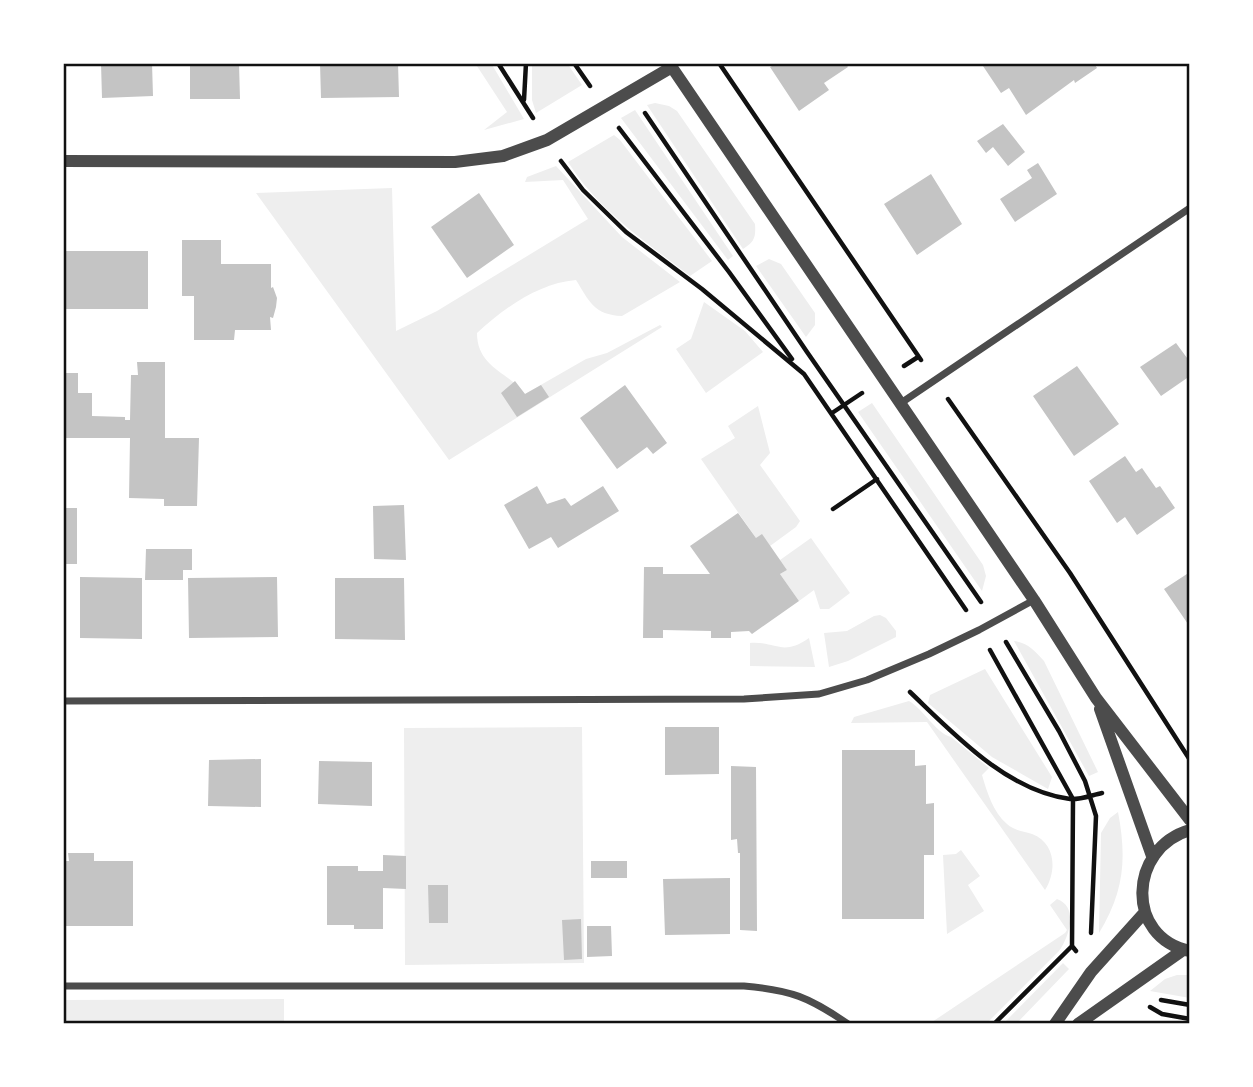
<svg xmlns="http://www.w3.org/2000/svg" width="1253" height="1087" font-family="'PT Sans',sans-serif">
<rect width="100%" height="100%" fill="#fff"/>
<path fill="#eee" d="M475,63h16l33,56 -40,11 23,-18z
M532,63h35l15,22 -46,28 -4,-13z
M655,103l14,3 8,5 78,113c1,14 -1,18 -12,25l-96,-144z
M635,110l98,146 -5,4 -107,-142z
M614,135l6,5 92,121 -22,15c-44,-34 -92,-66 -122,-114z
M556,166l66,71 58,45 -58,34c-28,-1 -33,-15 -46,-36 -37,3 -72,28 -99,53 0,34 30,38 48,61l61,-35 21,-6 53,-28 2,2 -213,133 -193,-267 136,-5 4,143 41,-20 151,-92 -25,-39 -38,2 2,-5z
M769,259l12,5 34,49v12l-9,12 -50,-71z
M704,302l41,29 18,21 -57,41 -30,-44 15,-10z
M872,403l111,162 3,11 -4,15 -124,-179z
M758,406l12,47 -10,12 40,56 -4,6 -26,19 -14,-8 -55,-79 34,-21 -7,-12z
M811,538l39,55 -21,16h-9l-6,-19 -15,11 -19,-27 7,-4 -7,-10z
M880,615l6,3 10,13v6l-48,24 -19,6 -5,-34 23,-2 27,-15z
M809,638l6,29 -65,-1v-23c26,-2 32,14 59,-5z
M1014,641c14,2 21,10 30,20l54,111 -9,4z
M985,669l67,108 -4,12 -56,-32 -64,-54 2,-8z
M909,701c15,9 27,32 42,36l38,31 -7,7c5,17 11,37 25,49 8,7 16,7 25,10 24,9 25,37 13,56l-118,-168 -76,1 3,-6z
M582,727l2,236 -179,2 -1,-237z
M1118,812c9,47 6,80 -19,121l2,-100 9,-15z
M961,850l19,26 -12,9 16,26 -37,23 -4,-79 13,-1z
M1057,899c22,8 12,38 2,52l-73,73h-57l136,-91 2,-3 -17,-25z
M1063,963l6,6 -53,55h-13z
M1177,975h13v23l-40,-7 15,-12z
M284,999v25h-221v-24z"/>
<path fill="#c4c4c4" d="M101,63h51l1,33 -51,2z
M190,63h49l1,36h-50z
M320,63h78l1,34 -78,1z
M770,63h75l3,4 -24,16 5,7 -30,21 -29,-44 2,-1z
M981,63h113l3,5 -22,15 -1,-3 -48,35 -17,-27 -8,5z
M1003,124l22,28 -17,14 -15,-19 -7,6 -9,-12z
M1038,163l19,31 -42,28 -15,-23 32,-21 -5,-8z
M931,174l31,50 -45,31 -33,-51z
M479,193l35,52 -47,33 -36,-51z
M182,240h39v24h50v24l2,-1 4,11 -1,9 -3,11 -3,-1 1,13h-36l-1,10h-40v-44h-12z
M63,251h85v58h-85z
M1176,343l14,19v14l-29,20 -21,-29z
M137,362h28v76h34l-2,68h-33v-7l-35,-1 1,-60h-67v-65h15v20h14v23l33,1v3h5l1,-45h7z
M1077,366l42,58 -45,32 -41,-60z
M515,381l10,13 16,-9 8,12 -32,20 -16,-24z
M625,385l42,58 -14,11 -6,-7 -30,22 -37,-51z
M1125,456l11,16 6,-4 14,20 4,-2 15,22 -38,27 -12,-18 -8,6 -28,-42z
M537,486l10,18 18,-6 6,8 32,-20 16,25 -61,37 -7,-11 -22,12 -25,-44z
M404,505l2,55 -32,-1 -1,-53z
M63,508h14v56h-14z
M738,513l18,25 6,-4 25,36 -7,4 19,27 -47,33 -3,-3 -18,1v6h-20v-7l-48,-1v8h-20l1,-71h19v7h47l-20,-28z
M146,549h46v21h-9v10h-38z
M1190,572v55l-26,-38z
M80,577l62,1v61l-62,-1z
M277,577l1,60 -89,1 -1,-60z
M335,578h69l1,62 -70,-1z
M665,727h54v47l-54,1z
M842,750h73v16l11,-1v39l8,-1v52h-10v64h-82z
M261,759v48l-53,-1 1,-46z
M319,761l53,1v44l-54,-2z
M731,766l25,1 1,164 -17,-1v-77h-2l-1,-14 -6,1z
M68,853h26v8h39v65h-70v-65h6z
M383,855l23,1v33l-23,-1v41h-29v-4h-27v-59h31v5h25z
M591,861h36v17h-36z
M730,878v56l-65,1 -2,-56z
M428,885h20v38h-19z
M581,919l1,40 -18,1 -2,-40z
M587,926h24l1,30 -25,1z"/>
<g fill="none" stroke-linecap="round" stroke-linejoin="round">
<path stroke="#111" stroke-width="4.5" d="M498,63l35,55
M574,63l16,23
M719,63l202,297
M524,100l2,-37
M645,113l162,239 174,250
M619,128l110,144 63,87
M561,161l22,29 43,42 76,57 102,85 162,236
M904,366l14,-9
M948,399l122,174 120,187
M832,413l30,-20
M833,509l44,-30
M1006,642l53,89 26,50 11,35 -5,117
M990,650l83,149 -1,147 4,5
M910,692c44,42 97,99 160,107 10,1 22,-4 32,-6
M1161,1000l29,5
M1150,1007l12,7 28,5
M994,1024l78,-78"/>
<path stroke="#4c4c4c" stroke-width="7" d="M901,403l289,-195
M63,701l681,-2 75,-5 48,-14 62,-26 50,-24 55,-30
M63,986h681c47,4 65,11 104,38"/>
<path stroke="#4c4c4c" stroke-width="12" d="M669,63l365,537 62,98 94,122
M63,161l392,1 48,-6 44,-16 125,-73
M1100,709l52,147
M1190,830c-62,18 -65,108 0,121
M1055,1024l36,-52 54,-60
M1078,1024l105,-74"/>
</g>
<rect width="1253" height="1087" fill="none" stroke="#ffffff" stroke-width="130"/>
<rect x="65" y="65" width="1123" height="957" fill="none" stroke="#111" stroke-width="2.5"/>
</svg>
